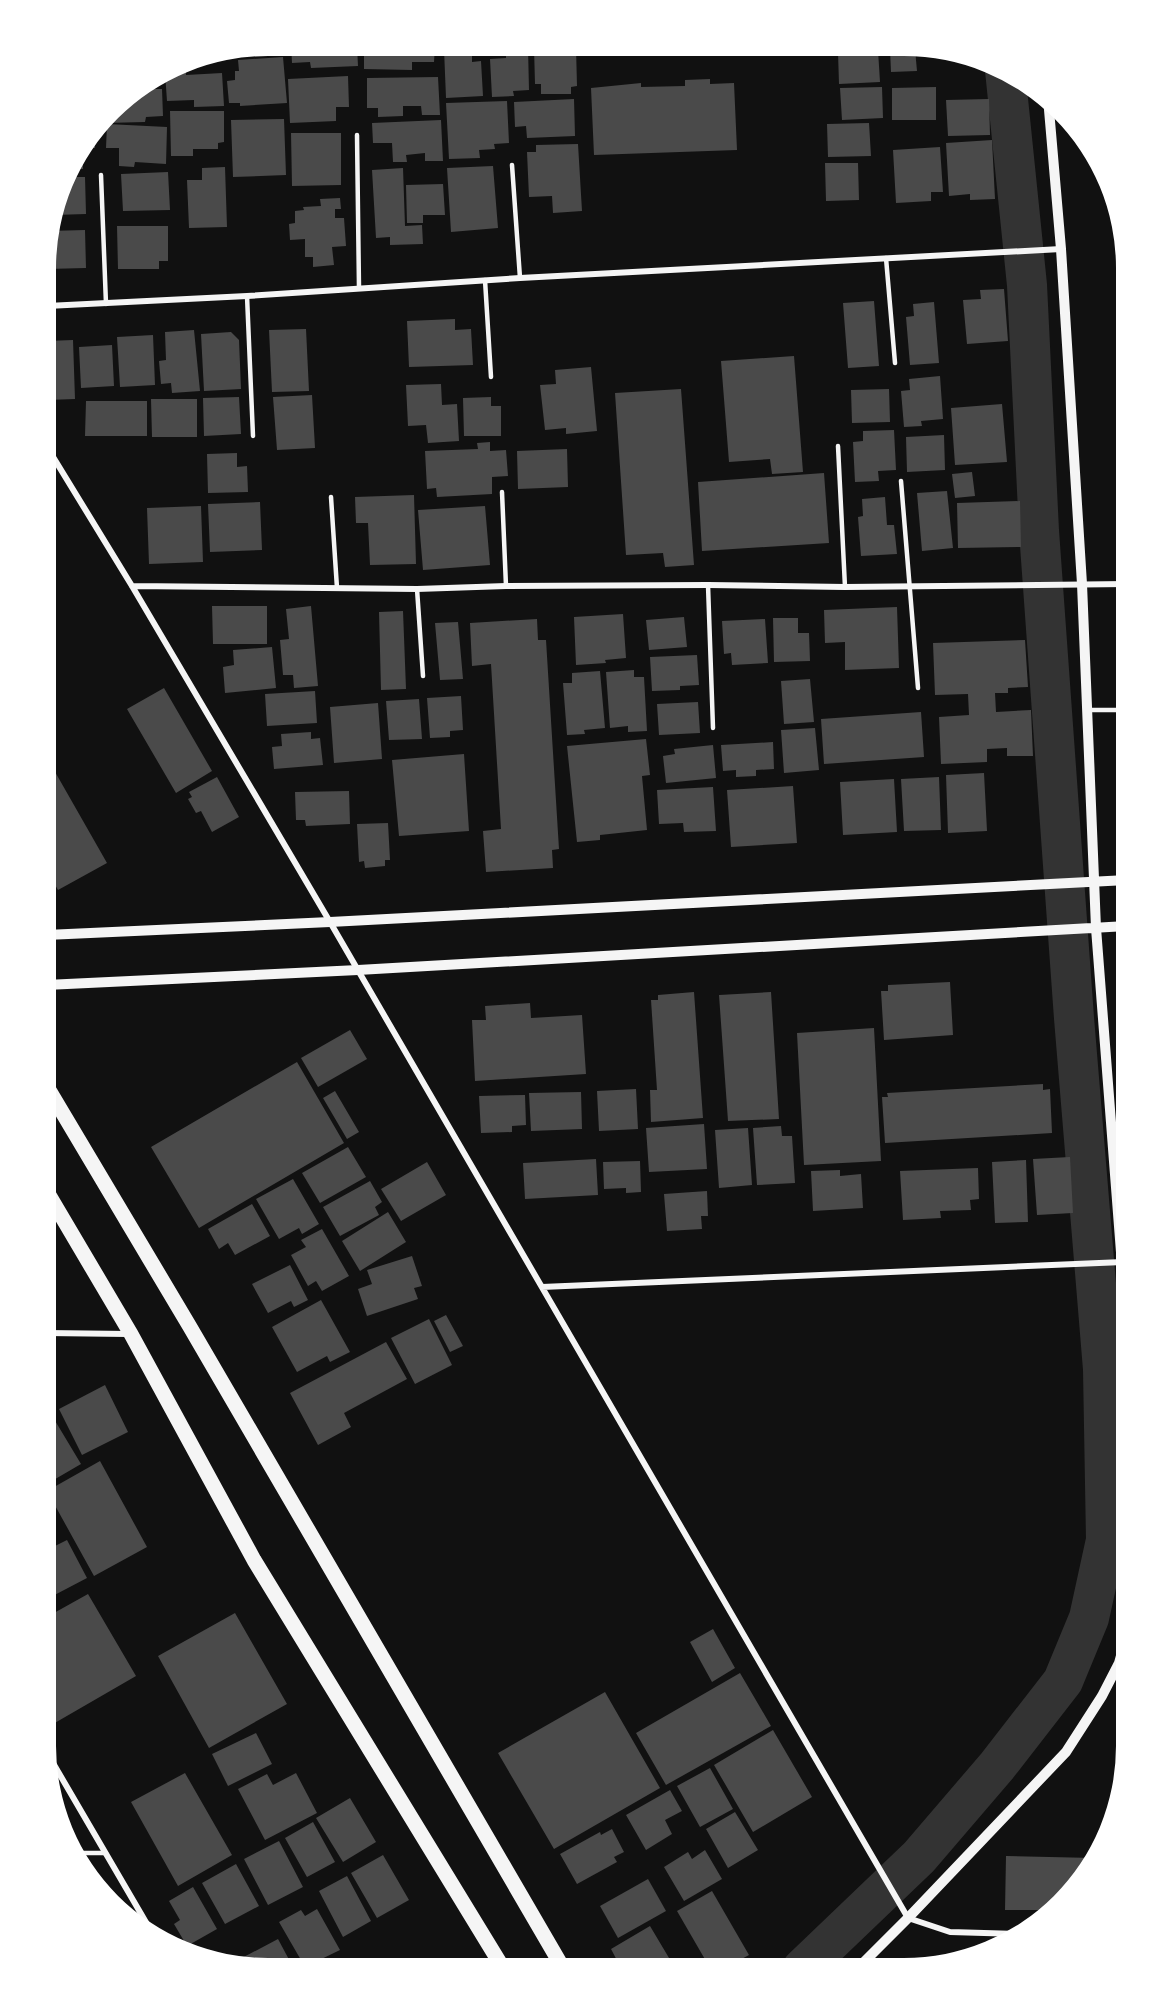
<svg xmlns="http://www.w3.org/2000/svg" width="1172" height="2014" font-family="'Source Serif 4',serif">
<rect width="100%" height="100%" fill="#111"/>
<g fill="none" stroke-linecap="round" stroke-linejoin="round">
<path stroke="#333" stroke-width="40" d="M802,1969l117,-112 78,-91 66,-85 26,-63 17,-78 -3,-171 -29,-351 -35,-487 -12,-246 -22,-215"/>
</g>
<path fill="#4a4a4a" d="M268,45h14v3l-26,1z
M291,45l66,1 1,20 -47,2 -1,-6 -18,1z
M364,46h71l-1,16h-22v8l-48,-1z
M506,47h22l1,43 -16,1 1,5 -22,1 -2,-38 16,-1z
M534,47h42l1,39 -6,1v7h-30v-10h-6z
M472,48v14l9,-1 2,35 -37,2 -2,-49z
M890,49h25l2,22 -26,1z
M878,50l2,32 -41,2 -1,-32z
M283,57l4,46 -47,3v-3h-11l-2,-22 8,-1v-9h4l-1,-11z
M186,61v14l36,-2 2,33 -30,1v-7l-27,1 -2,-28z
M348,76l1,31h-13v14l-46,2 -2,-44z
M438,77l2,38h-18l-1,-9h-18v10l-25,1v-9h-11v-30z
M710,79v5l24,-1 3,67 -143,5 -3,-67 50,-5v4l44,-1v-6z
M882,87l1,31 -41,2 -2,-32z
M936,87v33h-44v-32z
M138,89h24l1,27 -17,1 -1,5 -40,1v-3l16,-20z
M574,99l1,37 -48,2 -1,-12 -11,1 -1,-25z
M989,99l1,36 -42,1 -2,-36z
M507,101l2,42 -15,1 1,5 -16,1 1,8 -31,1 -3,-56z
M170,111h54v31l-6,1v6h-25v7h-22z
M284,119l2,56 -53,2 -2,-57z
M441,120l2,41h-18v-8l-19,2 1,7h-14l-1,-19h-19l-1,-20z
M869,123l2,33 -43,1 -1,-33z
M107,124l60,3 -1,37 -31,-2 -1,5 -15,-1v-18h-13z
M291,133h50v52l-49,1z
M95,134v14h-11z
M992,140l3,59 -25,1v-6l-21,2 -3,-53z
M578,144l4,67 -29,2 -1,-17 -23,1 -2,-45h9v-7z
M940,147l3,45h-12v9l-35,2 -3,-53z
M83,149v20h-15l14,-19z
M825,163h33l1,37 -33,1z
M493,166l5,62 -47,4 -4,-64z
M225,167l2,60 -38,1 -2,-48h15v-12z
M403,168l2,58 17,-1 1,19 -33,1v-8l-14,1 -4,-68z
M168,172l2,38 -47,1 -2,-37z
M66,177h19l1,37 -32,1z
M443,184l2,31h-22v8h-16l-1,-38z
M340,198l1,11h-6v9h9l2,28 -14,1 2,18 -21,2v-10h-8v-18l-15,1 -1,-16 6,-1v-12l9,-1 -1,-3 18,-1 -1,-7z
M117,226h51v35h-9v8h-41z
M85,230l1,38 -39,1v-30l2,-8z
M1004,289l4,52 -41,3 -4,-44 18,-1 -1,-9z
M874,301l5,65 -31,2 -5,-65z
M934,302l5,61 -29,2 -4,-48 8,-1 -1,-12z
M455,319v11l16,-1 2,36 -64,2 -2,-46z
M306,329l3,62 -37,1 -3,-62z
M194,330l6,61 -28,2 -1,-10 -10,1 -2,-23 7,-1 -1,-28z
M231,332l8,8 2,49 -37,2 -3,-57z
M153,335l2,50 -35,2 -3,-50z
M73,340l2,59 -28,1v-59z
M112,345l2,41 -33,2 -2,-41z
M794,356l9,116 -31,2 -2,-15 -41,3 -8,-101z
M591,367l6,64 -31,3v-6l-21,2 -5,-45 16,-1 -1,-14z
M940,376l3,43 -22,2 1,5 -18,1 -3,-36 9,-1 -1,-11z
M441,384l1,21 15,-1 2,37 -31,2 -2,-18 -18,1 -2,-41z
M681,389l13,176 -29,2 -2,-14 -37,2 -11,-162z
M889,389l1,33 -38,1 -1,-33z
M312,395l3,53 -38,2 -4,-53z
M239,397l2,37 -37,2 -1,-38z
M491,397v9h10v30h-37l-1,-38z
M151,399h46v38h-45z
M86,401h61v35h-62z
M1002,404l5,58 -52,3 -4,-57z
M894,430l2,40 -18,1 1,10 -24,1 -2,-40 10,-1v-10z
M944,435l1,35 -38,2 -1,-35z
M490,442v9l16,-1 2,26 -16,1v17l-55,3 -1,-9 -9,1 -2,-38 53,-2 -1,-6z
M567,449l1,38 -50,2 -1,-38z
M237,453v14l10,-1 1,26 -40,1 -1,-39z
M972,472l3,24 -20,2 -3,-24z
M824,473l5,70 -127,8 -4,-69z
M947,491l6,57 -31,3 -5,-58z
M414,495l2,69 -46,1 -2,-42h-12l-1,-26z
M885,497l2,28h7l3,29 -36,2 -3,-39 5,-1 -1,-17z
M1020,501l1,46 -63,1 -1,-45z
M260,502l2,48 -52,2 -2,-48z
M201,506l2,56 -54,2 -2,-56z
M485,506l5,59 -67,5 -5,-60z
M212,606h55v38h-54z
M311,606l7,80 -24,2 -1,-13h-10l-3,-35 9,-1 -3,-30z
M897,607l2,61 -54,2v-28l-20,1 -1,-33z
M403,611l3,78 -25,1 -2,-78z
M623,614l3,44 -21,2 1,3 -30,2 -2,-48z
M684,617l3,30 -38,3 -3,-30z
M773,618h25v15h11l1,28 -36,1z
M537,619l1,21h8l13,209 -7,1 1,18 -67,4 -3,-41 18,-2 -10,-165 -19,2 -2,-43z
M765,619l3,44 -36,2 -1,-12 -7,1 -2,-33z
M458,622l5,57 -23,1 -5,-57z
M1025,640l3,47 -20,1v5h-13l1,19 35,-2 2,46h-26v-8l-20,1v13l-46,2 -2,-47 30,-2 -1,-21 -33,1 -2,-52z
M272,647l4,41 -51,5 -2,-26 11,-2 -1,-15z
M697,655l2,30 -19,1v4l-28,1 -2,-34z
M634,670v7h10l3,54 -19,1v-6l-18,2 -4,-56z
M600,671l5,57 -21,2 1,4 -18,1 -4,-52h9v-10z
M810,679l4,43 -30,2 -3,-43z
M164,688l48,83 -36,22 -49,-84z
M315,691l2,32 -50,3 -2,-32z
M461,696l2,34 -13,1v6l-20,1 -3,-40z
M419,699l3,40 -33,1 -3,-39z
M698,702l2,31 -41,2 -2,-31z
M378,703l4,56 -48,4 -4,-56z
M921,712l3,45 -100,7 -3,-45z
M815,728l4,42 -35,3 -3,-43z
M311,732v7l9,-1 3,27 -49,4 -2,-22 10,-1 -1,-12z
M646,739l4,36 -8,1 5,54 -47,5v5l-23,2 -10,-96z
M773,742l1,27 -18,1v6l-20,1v-7l-13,1 -2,-26z
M713,745l3,33 -50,5 -3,-27 12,-2 -1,-5z
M464,754l5,77 -70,5 -7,-76z
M46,756l61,107 -49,27 -12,-21z
M984,773l3,58 -39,2 -2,-58z
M217,777l22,40 -27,15 -11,-21 -5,2 -8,-14 4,-2 -3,-5z
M939,777l2,53 -37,1 -3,-52z
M894,779l3,53 -54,3 -3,-53z
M793,786l4,57 -66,4 -4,-57z
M713,787l3,44 -32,1 -1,-9 -24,1 -2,-34z
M349,791l1,33 -44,2 -1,-6h-9l-1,-28z
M388,823l2,37h-5v6l-20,2 -1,-7 -5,1 -2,-38z
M950,982l3,53 -69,5 -3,-49h7v-6z
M694,992l9,126 -52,4 -1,-32h7l-6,-90h7v-5z
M771,992l8,127 -51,2 -9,-126z
M530,1003l1,15 51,-3 4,59 -111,7 -3,-61h14l-1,-14z
M874,1028l7,133 -77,4 -7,-132z
M350,1030l17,29 -49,28 -17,-29z
M297,1062l47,81 -145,85 -48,-81z
M1043,1084v6l7,-1 2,44 -167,10 -3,-46h6l-1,-4z
M636,1089l2,40 -39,2 -2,-40z
M335,1091l24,41 -12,7 -24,-41z
M581,1092l1,37 -51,2 -2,-38z
M525,1095l1,30 -14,1v6l-31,1 -2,-37z
M704,1124l3,45 -58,3 -3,-44z
M781,1126l1,10h10l3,47 -38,2 -4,-57z
M748,1128l4,57 -33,3 -4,-58z
M348,1147l18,30 -46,26 -18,-30z
M1070,1157l3,56 -36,2 -4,-56z
M596,1159l2,36 -73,4 -2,-36z
M1026,1160l2,62 -33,1 -3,-61z
M640,1161l1,31 -15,1v-5l-22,1 -1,-27z
M427,1162l19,33 -45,26 -20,-32z
M978,1168l1,31 -9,1 1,10 -31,1 1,7 -38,2 -3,-49z
M840,1170v6l21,-2 2,34 -50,3 -2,-40z
M293,1179l26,45 -17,10 -3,-6 -20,11 -23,-40z
M370,1181l12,21 -7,5 4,8 -39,21 -17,-29z
M707,1191l1,25h-7l1,13 -35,2 -3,-37z
M252,1204l18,32 -35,19 -7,-12 -9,6 -11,-20z
M388,1212l18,30 -46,29 -18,-30z
M322,1229l27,47 -27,15 -6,-10 -8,5 -17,-31 15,-8 -5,-7z
M412,1256l10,30 -8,2 4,11 -51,17 -9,-27 14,-5 -5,-14z
M290,1265l18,35 -14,7 -3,-6 -23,12 -16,-29z
M321,1300l29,52 -20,10 -3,-6 -30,16 -25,-45z
M446,1315l17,31 -13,6 -16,-31z
M429,1319l23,46 -37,19 -24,-46z
M386,1342l21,37 -63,34 7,14 -33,18 -28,-52z
M105,1385l23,47 -46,23 -23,-46z
M45,1398l10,16 -10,5z
M54,1419l27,45 -36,21v-60z
M100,1461l47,86 -53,29 -47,-85z
M67,1540l20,38 -42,22v-49z
M88,1594l48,82 -83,48 -8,-13v-93z
M235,1613l52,91 -78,44 -51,-92z
M713,1629l22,39 -23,14 -22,-40z
M740,1673l31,53 -105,59 -30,-52z
M605,1692l55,96 -106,61 -56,-96z
M773,1730l39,67 -59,35 -39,-67z
M256,1733l16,31 -44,22 -16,-32z
M710,1768l23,41 -33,18 -23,-41z
M185,1773l47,82 -54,31 -47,-84z
M296,1773l21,40 -52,27 -27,-51 29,-15 6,11z
M670,1790l12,21 -17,9 7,14 -26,16 -20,-35z
M350,1798l26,44 -33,20 -27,-44z
M735,1812l23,38 -30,18 -22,-39z
M313,1822l22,40 -28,15 -22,-39z
M612,1829l12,23 -10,5 3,5 -40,22 -17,-30 40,-22 1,3z
M279,1841l24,46 -35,18 -24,-46z
M705,1850l17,29 -38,22 -20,-34 24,-15 4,7z
M383,1855l26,45 -32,18 -26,-45z
M1006,1856l88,2 -13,24 -28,28h-48z
M236,1864l23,42 -34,18 -23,-41z
M347,1876l24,45 -28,16 -24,-46z
M648,1879l18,32 -48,27 -18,-32z
M193,1887l24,42 -30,17 -13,-22 6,-4 -11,-19z
M712,1891l37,64 -24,13h-15l-33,-57z
M317,1909l23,41 -35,17 -26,-45 22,-12 4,6z
M650,1926l25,42h-54l-10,-19z
M278,1939l15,28h-49l-4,-8z"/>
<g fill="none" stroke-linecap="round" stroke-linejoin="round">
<path stroke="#f5f5f5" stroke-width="4.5" d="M357,135l2,153
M512,165l8,113
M101,175l5,129
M886,258l9,105
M485,280l6,97
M247,296l6,140
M838,446l7,141
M901,481l17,207
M502,492l4,94
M331,497l6,91
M708,585l5,143
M417,589l6,87
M1088,710h39
M76,1853h30"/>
<path stroke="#f5f5f5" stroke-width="6" d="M47,306l200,-10 273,-18 541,-29
M47,447l85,139 198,336 578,996 42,14 70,2
M132,586l285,3 89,-3 202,-1 137,2 282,-3
M542,1287l581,-25
M46,1333l82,1
M46,1751l108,185
M136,1925h12"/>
<path stroke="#f5f5f5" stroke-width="10" d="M1048,98l13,151 21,335 14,344 31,402
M46,935l284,-13 797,-42
M46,985l312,-15 769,-44
M857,1969l51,-51 158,-166 36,-56 17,-33 8,-29"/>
<path stroke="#f5f5f5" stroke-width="15" d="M46,1085l144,242 373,641
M46,1190l85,144 123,226 249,408"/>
</g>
<path d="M0 0H1172V2014H0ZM268 56H904A212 212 0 0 1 1116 268V1746A212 212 0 0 1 904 1958H268A212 212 0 0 1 56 1746V268A212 212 0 0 1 268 56Z" fill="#fff" fill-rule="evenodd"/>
</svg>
